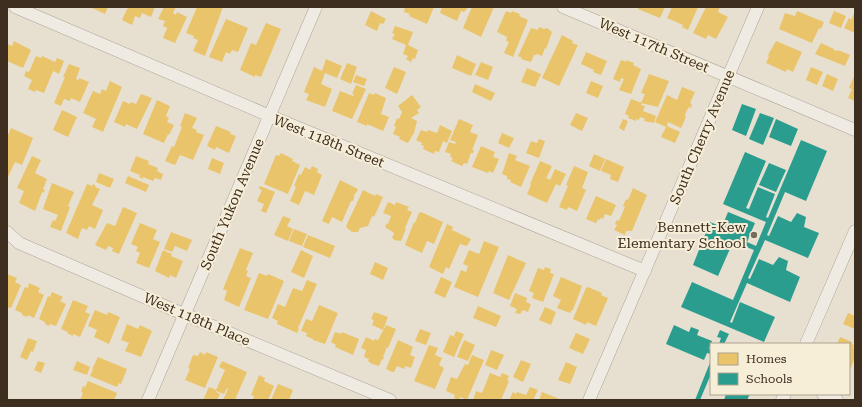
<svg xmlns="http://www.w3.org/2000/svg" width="862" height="407" font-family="'Roboto Serif',serif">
<rect width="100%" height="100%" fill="#e7e0d1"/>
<path fill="#e9c46a" d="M93,7h15l-3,7 -13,-6z
M129,7h26l-4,10 -9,-4 -2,5 -5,-2 -3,9 -10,-5 5,-11h1z
M164,7h12l-3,6 3,2 1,-3 10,5 -12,26 -12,-5 4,-10 -4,-2 2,-5 -7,-2z
M197,7h26l-18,49 -12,-5 5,-11 -5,-2 1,-2 -8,-3z
M405,7h29l-7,17 -18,-8 1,-2 -6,-2z
M442,7h25v2l-3,3 -3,-1 -4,10 -17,-8z
M472,7h22l-13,30 -18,-9z
M639,7h26l-5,11 -22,-9z
M672,7h26l-10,23 -6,-3 1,-2 -16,-7z
M706,7h14l-2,5 10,5 -12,22 -8,-4 -2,4 -13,-6z
M371,11l15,8 -3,5 -3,-1 -3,8 -12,-6z
M506,11l5,2 1,-2 8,3 -1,2 9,4 -15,37 -9,-4 5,-11 -3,-1 1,-4 -10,-5z
M797,11l27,11 -3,7 -2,-1 -7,15 -33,-14 6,-16 10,3z
M834,11l12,5 -5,12 -12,-5z
M855,11v22l-11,-5 5,-10 2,2z
M226,19l22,9 -10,24 -6,-2 -2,4 -4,-2 -4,10 -13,-5z
M266,23l15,6 -20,48 -6,-2v2l-15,-7 11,-27 5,2z
M395,26l18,6 -5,13 10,5 -3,9 -2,-1 -2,4 -5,-3 2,-3 -5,-2 3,-9 -14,-6 3,-5 -3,-1z
M539,27l5,2 3,-1 5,4 -6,17 -1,-1 -3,8 -5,-2 -1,1h-2l-3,7 -10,-3 1,-1 -4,-2 13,-28 7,2z
M562,35l11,6 -1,2 6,2 -19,41 -17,-8z
M14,41l17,9 -8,18 -16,-7v-17l5,2z
M776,41l26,11 -9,20 -6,-3 -1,3 -20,-9 3,-7 -1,-1z
M821,43l13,6v1l3,1 1,-1 12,5 -5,11 -30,-12z
M586,52l21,9 -6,14 -8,-3 1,-2 -13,-6z
M457,55l19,9 -5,12 -19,-8z
M36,56l5,2 1,-2 13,6 2,-4 7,3 -5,13 -6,-3 -9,22 -8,-3 -1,2 -7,-3 4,-9 -8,-4 2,-5 3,1z
M326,59l16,7 -5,12 -12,-5 -4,11 11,5 -7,18 -19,-7 3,-6 -5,-2 10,-25 8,4z
M621,60l5,2v-2l8,3 -1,2 8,4 -10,25 -12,-4 5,-11 -3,-1 -1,4 -7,-3z
M481,62l12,5 -5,13 -13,-5z
M347,63l10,4 -6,17 -11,-5z
M69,64l11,4 -4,11 3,1v-2l10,4 -9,20 -9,-4 -1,3 -6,-2 -3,7 -7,-3 11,-26h-2z
M394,67l12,5 -9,22 -12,-6z
M811,67l12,5 -6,13 -11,-5z
M527,68l14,6 -6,13 -14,-5z
M649,74l20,7 -11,26 -17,-4 4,-9 -4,-1z
M827,74l11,5 -5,12 -11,-5z
M855,74v27l-7,-3 4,-9 -3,-1z
M356,75l11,4 -3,7 -11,-4z
M110,81l12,6 -19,45 -11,-5 4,-8 -13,-6 10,-22 7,3 2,-5 4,2z
M591,81l12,5 -5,12 -12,-5z
M475,84l20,9 -4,8 -19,-9z
M356,85l10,4 -14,30 -20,-8 8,-20 13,5 1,-2h-2z
M682,87l13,5 -5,11 2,1 -1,4 -2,-1 -3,5 -1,4 1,1 -4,9 -1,2 -13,-6 -1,4 13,6 -5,11 -14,-6 5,-10 -11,-5 12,-27 10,5z
M369,93l5,2 1,-2 11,5 -5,16 8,3 -6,14 -16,-7v2l-10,-4z
M141,94l11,4 -15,31 -11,-5 -1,3 -11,-5 9,-21 7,3 1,-2 5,2z
M412,95l9,12 -4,3 2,3 -8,5 6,3 -3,12 -6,10 -9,-4 1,-2 -7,-3 3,-7 -2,-1 3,-8 2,1 3,-7 -4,-6z
M631,99l11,4 -1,2 4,1 -2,5 13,5 -2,7 -10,-2 1,-2 -5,-2 -1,3 -3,-1v2l-8,-3 1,-2 -4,-2z
M157,100l13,6 -4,10 3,2 -2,4 7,3 -5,10 -1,-1 -4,9 -21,-9z
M62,110l15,7 -9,20 -15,-7z
M185,113l12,5 -5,10 5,2 -1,2 8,3 -11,25 -13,-5 -5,10 -10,-4 7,-15 2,1 8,-20 -2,-1z
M576,113l12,5 -6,13 -12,-6z
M459,119l14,6 -3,7 8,3 -6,15h2l-1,3h-2l-4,11 -3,-1 -2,3 -11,-5 2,-3 -3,-1 1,-3 -6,-2 4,-10 6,2 1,-2 -6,-2z
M623,119l5,2 -4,10 -5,-3z
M440,125l12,6 -5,12 -4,-2 -4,11 -4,-1 -1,3 -11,-5 1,-3 -3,-1 1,-2 -6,-3 5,-10 6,2 1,-2 9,3z
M216,126l15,6 -1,2 6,2 -7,17 -13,-6 -1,3 -8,-4z
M11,128l22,10 -11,27 -7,-3 -7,15 -1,-1v-39z
M502,133l12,5 -5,10 -11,-5z
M539,139l6,2 -6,17 -13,-5 5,-12 6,2z
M481,146l14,6 -2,5 6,2 -6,14 -4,-2 -1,2 -16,-6z
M281,153l12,6 -1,2 8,4 -12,29 -24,-10 12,-29 3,1z
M509,153l8,3 -2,4 15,6 -9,21 -11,-5 1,-2 -4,-1v-3l-5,-2z
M594,154l11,5 -5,12 -11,-5z
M32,156l9,4 -6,13 12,6 -4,10 2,1 -2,3 -1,-1 -7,19 -16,-8 5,-12 -7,-3z
M136,156l13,5 -1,3 10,4 -1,3 6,3 -2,6 -6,-2 -2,3 -10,-4v2l-4,-2 1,-2 -10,-4z
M212,158l12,5 -4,11 -12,-5z
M606,159l18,8 -6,15 -8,-3 1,-4 -10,-4z
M540,161l12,5 -6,13 1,-1 3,2 5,-11 11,5 -6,12 -4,-2 -9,19 -20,-9 4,-9 -1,-1z
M312,166l6,3 -1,3 5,3 -8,20 -9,-4 -6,14 -9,-4 6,-14 -2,-1 5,-12 2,1 4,-8 5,3z
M574,166l14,6 -6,16 4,2 -9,21 -9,-4 -1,3 -8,-3 9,-21 -2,-1z
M99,173l15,6 -4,9 -14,-6z
M128,176l21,9 -3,7 -21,-9z
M340,180l18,9 -2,4h-1l-2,8h-2l-9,21 -10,-5 -3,7 -7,-3z
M52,183l22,9 -6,14 2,1 -9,24 -11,-4 3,-7 2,1 3,-6 -15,-6z
M87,184l5,2 1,-2 3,2 -1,1 5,2 -8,16 11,5 -8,19 -6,-3 -2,4 -5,-2 -4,11 -12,-6z
M260,186l15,6 -9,21 -5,-2 3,-7 -7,-3 5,-11 -3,-1z
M633,188l14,7 -15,36h-6l-1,4 -11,-5 3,-5 -2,-1 2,-4 2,1 6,-14 -2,-1 3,-7 2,1z
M363,190l12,6 1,-2 7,3 -9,20 -2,-1 -4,10 -8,2 -2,4h-6l-6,-5 1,-3z
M596,196l20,9 -5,11 -6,-2 -2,5 -3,-1v2l-2,-1 -2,4 -10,-4z
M388,202l7,3 1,-3 13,5 -2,3 5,2 -7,16 1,1 -5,12 -7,-1v-1l-2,-1 2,-5 -9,-6 2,-4 1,1 3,-8 -8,-3z
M123,207l14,6 -18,41 -7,-3 1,-3 -5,-2 -2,4 -11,-5 12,-22 8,3z
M421,212l22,10 -9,22 -7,-3 -5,12 -17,-8 9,-23 1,1 4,-10z
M283,216l8,3 -4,7 6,3 -5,12 -14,-6z
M140,223l17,7 -4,9 7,3 -11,26 -13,-5 4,-10 -4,-2 2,-4 -7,-3z
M447,224l6,3 -1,3 19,9 -4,7 -7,-2 -11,25 -3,-2 -3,7 -14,-7z
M294,229l13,5 -5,12 -13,-5z
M171,232l21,8 -5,11 -12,-5 -3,6 -8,-3z
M308,235l27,11 -5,12 -27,-11z
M484,241l15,6 -21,50 -24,-10 7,-17 5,2 2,-6 -5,-2 6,-14 10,4z
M240,248l13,5 -7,17 2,1 -2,5 5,2 -12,29 -15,-7 3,-9 -4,-2z
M163,250l9,4 -1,2 12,5 -7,17 -6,-3 -1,3 -14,-7z
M301,250l12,6 -9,22 -13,-6z
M508,255l18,8 -17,37 -16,-7z
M375,262l13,6 -5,12 -13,-6z
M545,267l6,2 -1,4 4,1 -11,28 -11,-4 2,-5 -5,-2 9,-23 6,2z
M259,273l8,3 1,-2 16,7 -16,38 -24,-9z
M7,274l10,4 -2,4 6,3 -10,23 -4,-1z
M441,277l11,5 -7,16 -11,-5z
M561,277l21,9 -9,24h-1l-2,3 -13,-5 4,-8 -8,-4z
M307,280l10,4 -19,44 1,1 -2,4 -20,-9 1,-3 -6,-3 6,-14 7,3 8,-19 9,3z
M29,283l11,5 -2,4 6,3 -10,23 -6,-3 -1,2 -5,-2v-2l-7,-3 10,-23 3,1z
M588,287l14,6 -1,2 7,3 -12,28 -9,-4 -1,3 -13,-6 13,-31z
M52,292l11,5 -3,4 6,3 -10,22 -6,-2 -1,2 -4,-2v-2l-6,-3 9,-23 2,1z
M515,293l12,5 -1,4 5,2 -3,8 -5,-2 -3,4 -5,-1 2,-4 -7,-3z
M73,300l15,6 -3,6 5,2 -10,23 -7,-3v2l-6,-3 1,-1 -7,-3z
M319,305l19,8 -13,31 -12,-4v-1l-7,-3 1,-3 -6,-2 5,-12 6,2z
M478,306l23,10 -5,11 -23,-9z
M545,307l11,5 -5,13 -12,-5z
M95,310l12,5 1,-3 12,5 -11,27 -15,-7 3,-7 -9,-4z
M374,312l14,5 -5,13 -11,-5 2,-5 -3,-1z
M848,313l7,3v13l-12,-5z
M127,324l11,5 2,-4 12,6 -11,26 -16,-6 4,-8 -8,-3z
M386,325l10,4 -8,19 -1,-1 -4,10h1l-1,3 -1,-1 -3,7 -7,-2 -4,-3 1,-2 -5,-2 2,-7 -5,-2 5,-11 8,4v-2l4,1z
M420,329l11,4 -5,12 -11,-4z
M456,331l8,3 -10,23 -11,-5 7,-17 8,3 -4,-2z
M335,332l6,2 1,-2 17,7 -6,16 -18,-8 1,-2 -5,-3z
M576,333l14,6 -7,15 -14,-6z
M840,337l12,5v2l2,1 -1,3 2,1v8l-6,16v-29h-12z
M28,338l9,3 -4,11 -2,-1 -4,9 -7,-3z
M398,340l15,7 -3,8 5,2 -4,11 -6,-2 -1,3 -7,-3 -3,6h-2l-6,-3z
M464,340l11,5 -7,16 -11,-4z
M429,345l9,3 -3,7 7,3 -3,7 5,3 -9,21 -21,-8z
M491,350l13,5 -7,15 -12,-5z
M200,352l5,3 1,-3 12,5 -13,31 -20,-8 5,-11 -2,-1 5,-13 5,1z
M472,355l12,5 -17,40 -7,-3 -1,3 -5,-2 1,-3 -9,-4 5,-14 6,2 8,-15 3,1z
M98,357l29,12 -6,15 -2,-1 -2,4 -27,-11 3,-7h-1z
M521,360l10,4 -8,18 -10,-5z
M38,361l7,2 -4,10 -7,-3z
M77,361l13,6 -3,8 -14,-5z
M222,361l25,11 -12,28h-12l5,-11 -1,-1 -3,6 -8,-3v1l4,2 -3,6h-14l6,-13 7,3 9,-20 -6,-3z
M566,362l11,5 -7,17 -12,-4z
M490,373l10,4 2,-4 7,3 -2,4 2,1 -8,19h-28l3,-9 6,2z
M259,375l6,3 -1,3 10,5 -6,14h-15l1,-4 -3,-1z
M88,381l29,12 -3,7h-34l3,-7 -2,-1 2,-6 2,1z
M278,384l15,6 -4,10h-18z
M530,387l8,3 -5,10h-24l4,-8 3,2 1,-2 9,3z
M542,392l20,8h-23z"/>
<path fill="#2a9d8f" d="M742,104l14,5 -10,27 -14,-6z
M760,113l14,5 -11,27 -14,-6z
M776,119l22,10 -7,17 -22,-9z
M801,140l26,11 -21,50 -21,-9 -18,43 2,1 9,-20 13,6 6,-9 9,4 -2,10 15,6 -11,25 -43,-18 -17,38 2,1 9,-20 14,6 6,-8 9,4 -2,9 14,7 -10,25 -43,-19 -17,39 2,1 8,-21 35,15 -11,25 -83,-35 11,-25 41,18 21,-50 -21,-8 -15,34 -25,-11 17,-43 12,5 6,-15 27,11 -8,19 9,4 10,-24 -43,-18 22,-52 21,9 -20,47 3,1 9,-22 17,7 -9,23 2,1z
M769,163l17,7 -10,22 -17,-7z
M674,325l15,7 2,-5 8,3 -2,5 15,6 -3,8 2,1v4l-4,-1 -3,7 -38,-16z
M720,330l9,4 -5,10h-5l2,-6 -4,-1z
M711,360v14l-11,26h-5z
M726,394h24l-3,6h-23z"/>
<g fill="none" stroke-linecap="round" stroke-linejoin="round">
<g stroke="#ada599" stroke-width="13">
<path id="minor" d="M15,7l255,109 375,155
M563,7l292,123
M7,232l12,11 148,64 223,93
M806,344l49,-113
M823,394l14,6
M148,400l168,-393
M589,400l169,-393
M782,400l3,-6"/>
</g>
<use href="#minor" stroke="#efebe3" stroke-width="12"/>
</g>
<circle fill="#786c5e" stroke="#f7eed8" stroke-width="1.5" cx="754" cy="235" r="4"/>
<g text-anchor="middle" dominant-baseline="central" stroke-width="4" stroke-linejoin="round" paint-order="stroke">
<g font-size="14" fill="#3d2e20" stroke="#f7eed8">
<text transform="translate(654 45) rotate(23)">West 117th Street</text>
<text transform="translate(702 137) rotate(-67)">South Cherry Avenue</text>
<text transform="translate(329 141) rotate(22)">West 118th Street</text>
<text transform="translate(232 204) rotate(-67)">South Yukon Avenue</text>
<text transform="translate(197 319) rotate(23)">West 118th Place</text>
</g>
<g font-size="14" fill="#3d2e20" stroke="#f7eed8" text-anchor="end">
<text x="746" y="227">Bennett-Kew<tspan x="746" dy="16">Elementary School</tspan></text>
</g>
</g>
<rect width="862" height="407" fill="none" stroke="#3d2e20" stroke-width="16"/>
<rect x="710" y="343" width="140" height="52" fill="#f7eed8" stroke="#ada18e"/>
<rect x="718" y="353" width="20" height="12" fill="#e9c46a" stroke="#ada18e"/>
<text x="746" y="363" font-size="12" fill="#3d2e20">Homes</text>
<rect x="718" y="373" width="20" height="12" fill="#2a9d8f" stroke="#ada18e"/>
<text x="746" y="383" font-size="12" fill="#3d2e20">Schools</text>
</svg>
